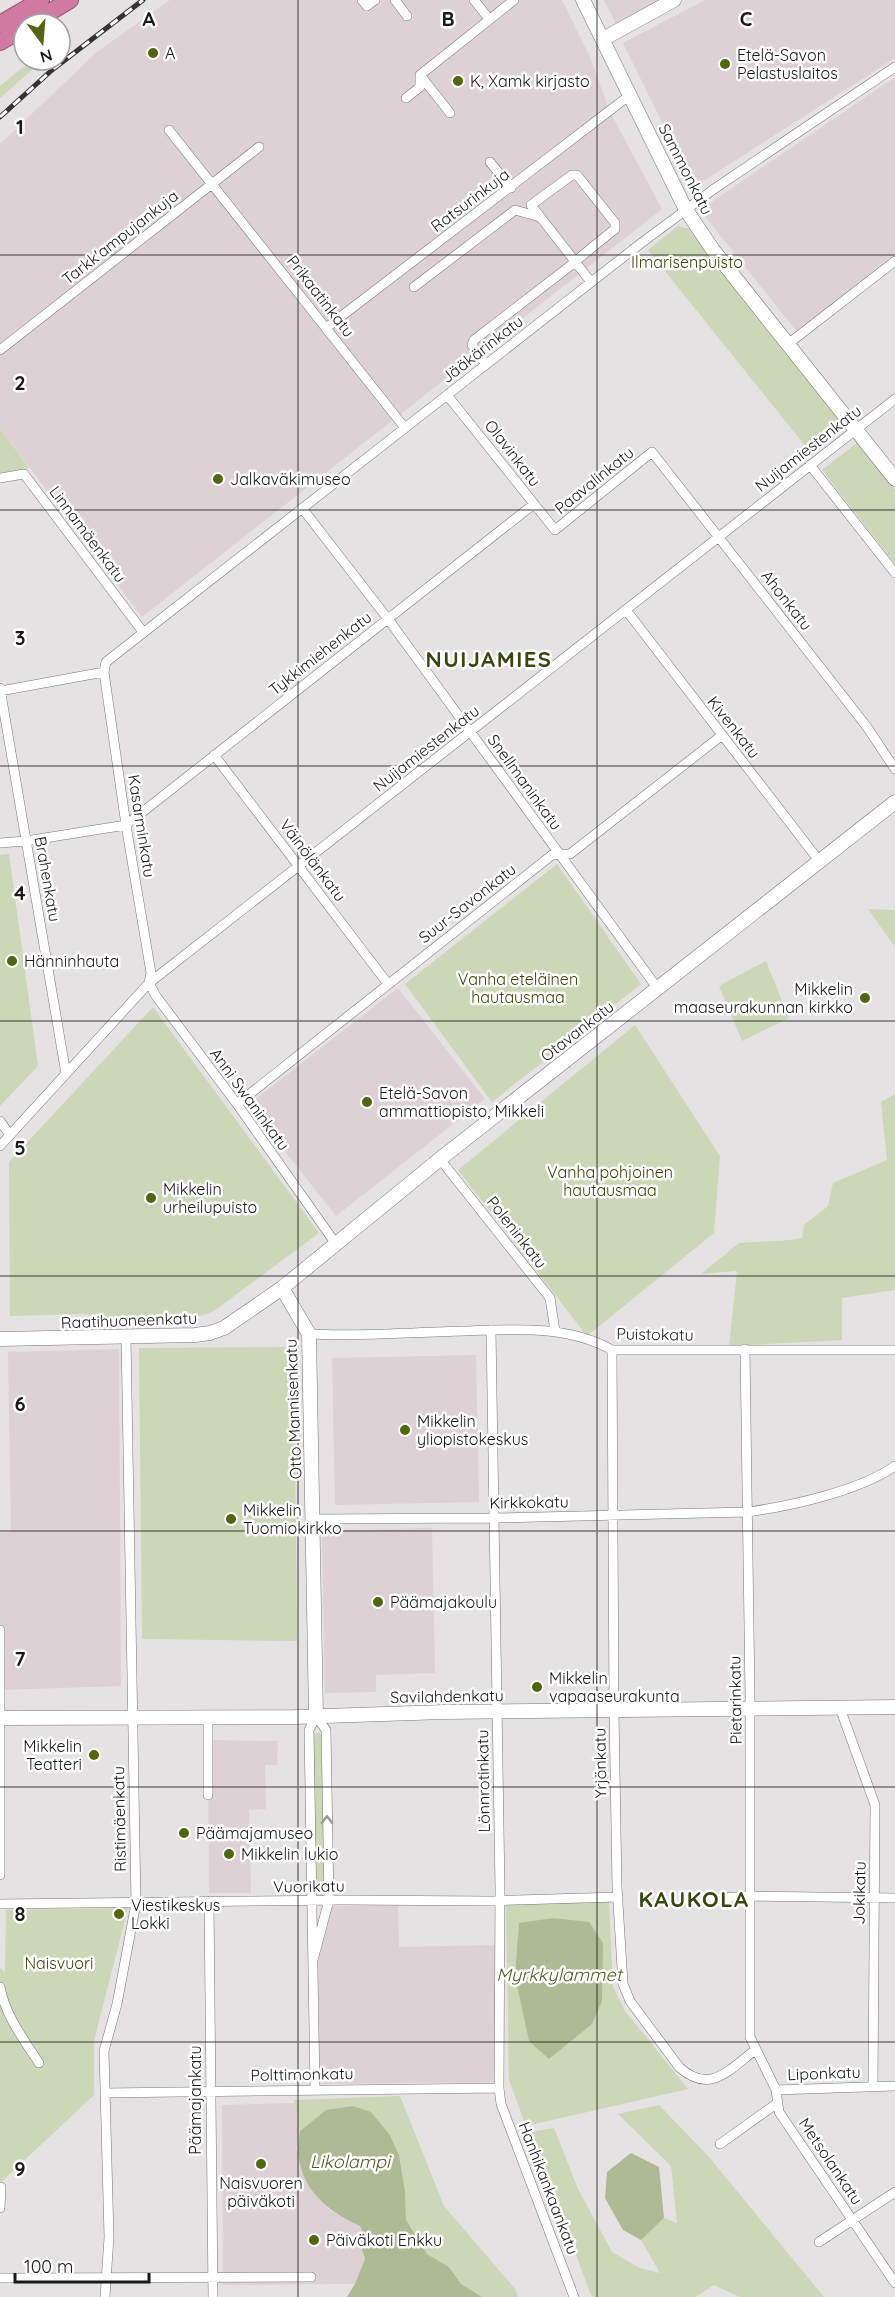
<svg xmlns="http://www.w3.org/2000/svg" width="895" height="2297" font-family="Quicksand,sans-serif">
<rect width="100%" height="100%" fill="#e6e1e3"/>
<path fill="#ded1d6" d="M170,0h392l27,55 22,59 51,95 -520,408 -142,-189v-284l97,-92z
M604,0h56l-44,24z
M705,0h190v58l-201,129 -71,-144z
M895,77v176l-98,79 -97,-122z
M398,988l87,111 -149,117 -88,-111z
M119,1349l2,337 -121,4v-157l11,-1 -3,-180z
M476,1355l3,147 -144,3 -3,-147z
M432,1528l3,145 -59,2v17l-51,1 -3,-162z
M208,1740l70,1 -1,24h-12l1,44 -17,1 2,83h-42z
M398,1905l1,42 99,-2 2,137 -180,2 -2,-122 14,-56z
M295,2103l5,28 -4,17 31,60 33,18 2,4 -1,17 4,12 -10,25 -132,1 -1,-180z"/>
<path fill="#ccd7b7" d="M32,60h11l-43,38v-12z
M678,226l12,3 151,192 -34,27 -159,-198z
M0,428l29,40 -29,5z
M858,442l37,48v74l-73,-94z
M9,854l29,212 -38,40v-251z
M557,864l84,120 -149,118 -87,-118z
M868,909l27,1v37z
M766,961l23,57 -47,23 -23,-55z
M153,1007l166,226 -105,78 -13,5 -96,2 -21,-4 -74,2 -1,-154z
M635,1025l85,131 -6,77 -127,103 -129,-166z
M895,1094v196l-53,8v42l-113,6 8,-75 -36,3 38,-31 51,-3 12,-2 2,-13 24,-19 5,-23 54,-23 -6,-58z
M294,1347l3,294 -155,-2 -3,-291z
M311,1733h13l3,166h-13z
M609,1902l4,85 12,24 63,78 -162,37 -17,-46 -3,-176z
M128,1908l-34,133v54l-94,88v-215l5,4 1,-62z
M400,2096l44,110 72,84 2,7h-36l-21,-13 -12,-17 -22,-13 -21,-34 -1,-29 -6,-36 -9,-20 -19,-23 -45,-2 -26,21 -6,-31z
M659,2105l50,52 115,140h-84l-26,-12 -18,12h-102l-3,-2 -61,-163 24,-4 24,61 34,63 28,16 20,5 -19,-33 23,-22 13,5 -6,-57 -53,-52z"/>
<path fill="#aeba94" d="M553,1918l36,4 14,21 -1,58 -10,23 -43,35 -20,-18 -14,-65 4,-53z
M353,2106l18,6 19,23 9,20 6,36 1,29 21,34 22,13 12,17 21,13h-135l8,-13 10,-25 -4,-12 1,-17 -2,-4c-41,-18 -69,-48 -60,-95l26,-21z
M631,2153l28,14 5,51 -23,22 -18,-10 -18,-32 2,-26z"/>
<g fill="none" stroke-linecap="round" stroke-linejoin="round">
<g stroke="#797476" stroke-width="10">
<path id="street" d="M362,0l5,6 8,-6
M395,0l12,16
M474,0l15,19
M420,75l30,38
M406,98l14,-11v-12l94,-75
M169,130l236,298
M490,162l21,26
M414,287l101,-77 25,7
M326,328l304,-233
M788,344l107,-83
M0,350l259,-203
M486,364l-14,-19 2,-5 96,-74c15,-13 30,-25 45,-37v-6l-38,-48h-5l-41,30 60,77
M447,395l108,135 97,-78 215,275 28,42
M810,465l85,108
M0,478l24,-4 119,158
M302,508l86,111 270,370
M626,610l194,252
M0,688l66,386
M0,691l104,-19
M214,755l174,229
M0,843l26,-2 100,-16 408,-321
M149,983l2,-10 -25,-148 -22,-153 2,-10 534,-418 74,-55 181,-122
M149,983l7,13 81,108 99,140
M237,1104l315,-249 18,-1 151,-118
M0,1121l10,14
M0,1146l149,-163 746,-584
M440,1159l110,139 5,33
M491,1330l9,559 -1,199 2,16 73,193
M309,1334c51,3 104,-2 155,-3 50,-2 104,-6 148,19h283
M745,1349l5,347v341l26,53 3,22 116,171
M612,1350l2,361 3,176 6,97 7,17 49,66c31,28 50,3 76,-17
M312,1519l183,-1 252,-6c44,-6 112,-21 148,-46
M0,1630v245
M840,1708l35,97 -2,281
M208,1795v-79
M691,1900l60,-4 144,2
M209,1902l4,395
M0,1904l343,-4 144,1 131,-4
M313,1960l16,-60 -3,-170 -10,-14 -7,14 6,359
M0,1987c5,28 24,53 39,76
M776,2090l119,-4
M105,2093l394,-5
M720,2144l56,-40
M0,2208l1,-21
M819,2242l76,-50
M0,2278l311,-1
M105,2297l4,-60 -5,-186 13,-47 19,-101 -10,-566"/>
</g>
<g stroke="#797476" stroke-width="15">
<path id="secondary" d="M583,0l103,210 27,40 182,229
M603,39l71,-39
M282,1288l27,46 7,382
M0,1339l195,-4 15,-2 14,-5 58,-40 158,-129 455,-357
M0,1718l295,-1 149,-5 451,-5"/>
</g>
<g stroke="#915873" stroke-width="18">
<path id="highway" d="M0,24l41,-24
M30,24l40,-24
M0,42l24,-14"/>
</g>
<use href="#street" stroke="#fff" stroke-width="9"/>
<use href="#secondary" stroke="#fff" stroke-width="14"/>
<use href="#highway" stroke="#d17aa3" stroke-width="16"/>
<g stroke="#353233" stroke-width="5">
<path id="rail" d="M0,117l52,-47 91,-70"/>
</g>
<use href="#rail" stroke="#fff" stroke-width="3" stroke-dasharray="9" stroke-linecap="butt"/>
</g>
<defs><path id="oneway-chevron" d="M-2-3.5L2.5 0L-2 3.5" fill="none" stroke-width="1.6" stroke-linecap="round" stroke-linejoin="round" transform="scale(1.5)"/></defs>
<use stroke="#989798" href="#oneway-chevron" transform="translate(327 1820) rotate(-91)"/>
<path fill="none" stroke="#1a1819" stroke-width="1.5" stroke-opacity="0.55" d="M298,0v2297M597,0v2297M0,255h895M0,510h895M0,766h895M0,1021h895M0,1276h895M0,1531h895M0,1787h895M0,2042h895"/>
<g fill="#526611" stroke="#fff" stroke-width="2">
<circle cx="153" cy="53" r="6"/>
<circle cx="725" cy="64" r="6"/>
<circle cx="458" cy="81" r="6"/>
<circle cx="218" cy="479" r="6"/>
<circle cx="12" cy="961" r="6"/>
<circle cx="865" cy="998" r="6"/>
<circle cx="367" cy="1102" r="6"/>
<circle cx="151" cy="1198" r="6"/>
<circle cx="405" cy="1430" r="6"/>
<circle cx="231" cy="1519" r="6"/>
<circle cx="378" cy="1602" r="6"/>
<circle cx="537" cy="1687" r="6"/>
<circle cx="94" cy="1755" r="6"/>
<circle cx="184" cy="1833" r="6"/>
<circle cx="229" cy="1854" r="6"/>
<circle cx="119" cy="1914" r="6"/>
<circle cx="261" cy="2164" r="6"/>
<circle cx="314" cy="2240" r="6"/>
</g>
<g text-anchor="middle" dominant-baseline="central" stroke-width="5" stroke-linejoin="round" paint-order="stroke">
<g font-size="16" fill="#1a1819" stroke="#fff" text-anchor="start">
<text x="165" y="53">A</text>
<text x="737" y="55">Etelä-Savon<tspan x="737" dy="18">Pelastuslaitos</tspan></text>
<text x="470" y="81">K, Xamk kirjasto</text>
<text x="230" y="479">Jalkaväkimuseo</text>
<text x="24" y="961">Hänninhauta</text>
<text x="853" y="989" text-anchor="end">Mikkelin<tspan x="853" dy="18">maaseurakunnan kirkko</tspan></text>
<text x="379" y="1093">Etelä-Savon<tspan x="379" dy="18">ammattiopisto, Mikkeli</tspan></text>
<text x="163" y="1189">Mikkelin<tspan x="163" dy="18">urheilupuisto</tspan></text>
<text x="417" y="1421">Mikkelin<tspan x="417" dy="18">yliopistokeskus</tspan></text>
<text x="243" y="1510">Mikkelin<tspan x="243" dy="18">Tuomiokirkko</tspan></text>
<text x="390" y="1602">Päämajakoulu</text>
<text x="549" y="1678">Mikkelin<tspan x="549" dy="18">vapaaseurakunta</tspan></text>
<text x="82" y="1746" text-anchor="end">Mikkelin<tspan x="82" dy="18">Teatteri</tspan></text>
<text x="196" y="1833">Päämajamuseo</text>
<text x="241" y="1854">Mikkelin lukio</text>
<text x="131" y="1905">Viestikeskus<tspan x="131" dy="18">Lokki</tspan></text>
<text x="261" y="2183" text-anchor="middle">Naisvuoren<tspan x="261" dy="18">päiväkoti</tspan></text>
<text x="326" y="2240">Päiväkoti Enkku</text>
</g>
<g font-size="16" fill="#1a1819" stroke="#fff">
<text transform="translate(686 169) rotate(63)">Sammonkatu</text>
<text transform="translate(470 200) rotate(-37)">Ratsurinkuja</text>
<text transform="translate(120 237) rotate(-38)">Tarkk'ampujankuja</text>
<text transform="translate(321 296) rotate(52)">Prikaatinkatu</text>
<text transform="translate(482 349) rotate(-38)">Jääkärinkatu</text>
<text transform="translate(808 448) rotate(-38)">Nuijamiestenkatu</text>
<text transform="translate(513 453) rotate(52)">Olavinkatu</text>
<text transform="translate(594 480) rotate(-39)">Paavalinkatu</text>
<text transform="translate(88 534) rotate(53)">Linnamäenkatu</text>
<text transform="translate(787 600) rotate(52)">Ahonkatu</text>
<text transform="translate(320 653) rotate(-38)">Tykkimiehenkatu</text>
<text transform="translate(734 727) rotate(52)">Kivenkatu</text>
<text transform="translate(426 748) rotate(-38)">Nuijamiestenkatu</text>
<text transform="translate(525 782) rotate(54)">Snellmaninkatu</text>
<text transform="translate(142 826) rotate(81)">Kasarminkatu</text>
<text transform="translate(313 860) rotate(53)">Väinölänkatu</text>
<text transform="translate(48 879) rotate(80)">Brahenkatu</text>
<text transform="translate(467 903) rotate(-38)">Suur-Savonkatu</text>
<text transform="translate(577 1031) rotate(-38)">Otavankatu</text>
<text transform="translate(250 1099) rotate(54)">Anni Swaninkatu</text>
<text transform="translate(517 1232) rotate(52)">Poleninkatu</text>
<text transform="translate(129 1320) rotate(-2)">Raatihuoneenkatu</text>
<text transform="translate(655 1334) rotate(1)">Puistokatu</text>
<text transform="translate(293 1409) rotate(-92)">Otto Mannisenkatu</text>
<text transform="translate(529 1502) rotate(-1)">Kirkkokatu</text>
<text transform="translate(447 1696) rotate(-1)">Savilahdenkatu</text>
<text transform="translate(735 1700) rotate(-91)">Pietarinkatu</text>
<text transform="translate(600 1763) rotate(-91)">Yrjönkatu</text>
<text transform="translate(483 1781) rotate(-91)">Lönnrotinkatu</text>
<text transform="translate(119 1819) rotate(-91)">Ristimäenkatu</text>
<text transform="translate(309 1886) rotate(-1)">Vuorikatu</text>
<text transform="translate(859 1893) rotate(-89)">Jokikatu</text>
<text transform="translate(824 2073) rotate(-2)">Liponkatu</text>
<text transform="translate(302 2074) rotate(-1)">Polttimonkatu</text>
<text transform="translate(195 2100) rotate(-90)">Päämajankatu</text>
<text transform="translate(831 2161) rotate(56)">Metsolankatu</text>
<text transform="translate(549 2188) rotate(69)">Hanhikankaankatu</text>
</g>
<g font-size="16" fill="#394708" stroke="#fff">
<text x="687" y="262">Ilmarisenpuisto</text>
<text x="518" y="979">Vanha eteläinen<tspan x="518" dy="18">hautausmaa</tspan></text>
<text x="610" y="1172">Vanha pohjoinen<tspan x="610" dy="18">hautausmaa</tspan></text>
<text x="59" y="1963">Naisvuori</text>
</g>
<g font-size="18" font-style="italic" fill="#4e5e24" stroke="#fff">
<text x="559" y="1974">Myrkkylammet</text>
<text x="350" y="2161">Likolampi</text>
</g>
<g font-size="22" font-weight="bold" letter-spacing="1.5" fill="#39470f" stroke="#fff">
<text x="489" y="659">NUIJAMIES</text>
<text x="694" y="1899">KAUKOLA</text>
</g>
</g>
<g font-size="20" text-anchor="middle" font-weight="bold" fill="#1a1819" stroke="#fff" stroke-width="5" stroke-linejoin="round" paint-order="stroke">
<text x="149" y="26">A</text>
<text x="448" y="26">B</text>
<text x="746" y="26">C</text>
<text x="20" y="134">1</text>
<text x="20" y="390">2</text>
<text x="20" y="645">3</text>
<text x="20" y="900">4</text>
<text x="20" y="1155">5</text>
<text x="20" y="1411">6</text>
<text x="20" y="1666">7</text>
<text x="20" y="1921">8</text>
<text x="20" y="2176">9</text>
</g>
<g transform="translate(42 42) rotate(164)"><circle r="28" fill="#ffffff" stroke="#a3a3a3" stroke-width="1.5"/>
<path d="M0-4.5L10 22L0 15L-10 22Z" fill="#526611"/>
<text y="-9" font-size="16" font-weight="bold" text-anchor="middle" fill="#1a1819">N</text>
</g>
<path d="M15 2273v9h134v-9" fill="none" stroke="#1a1819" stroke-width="3"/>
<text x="24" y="2273" font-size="18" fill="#1a1819" stroke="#ffffff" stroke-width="4.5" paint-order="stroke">100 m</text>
</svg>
